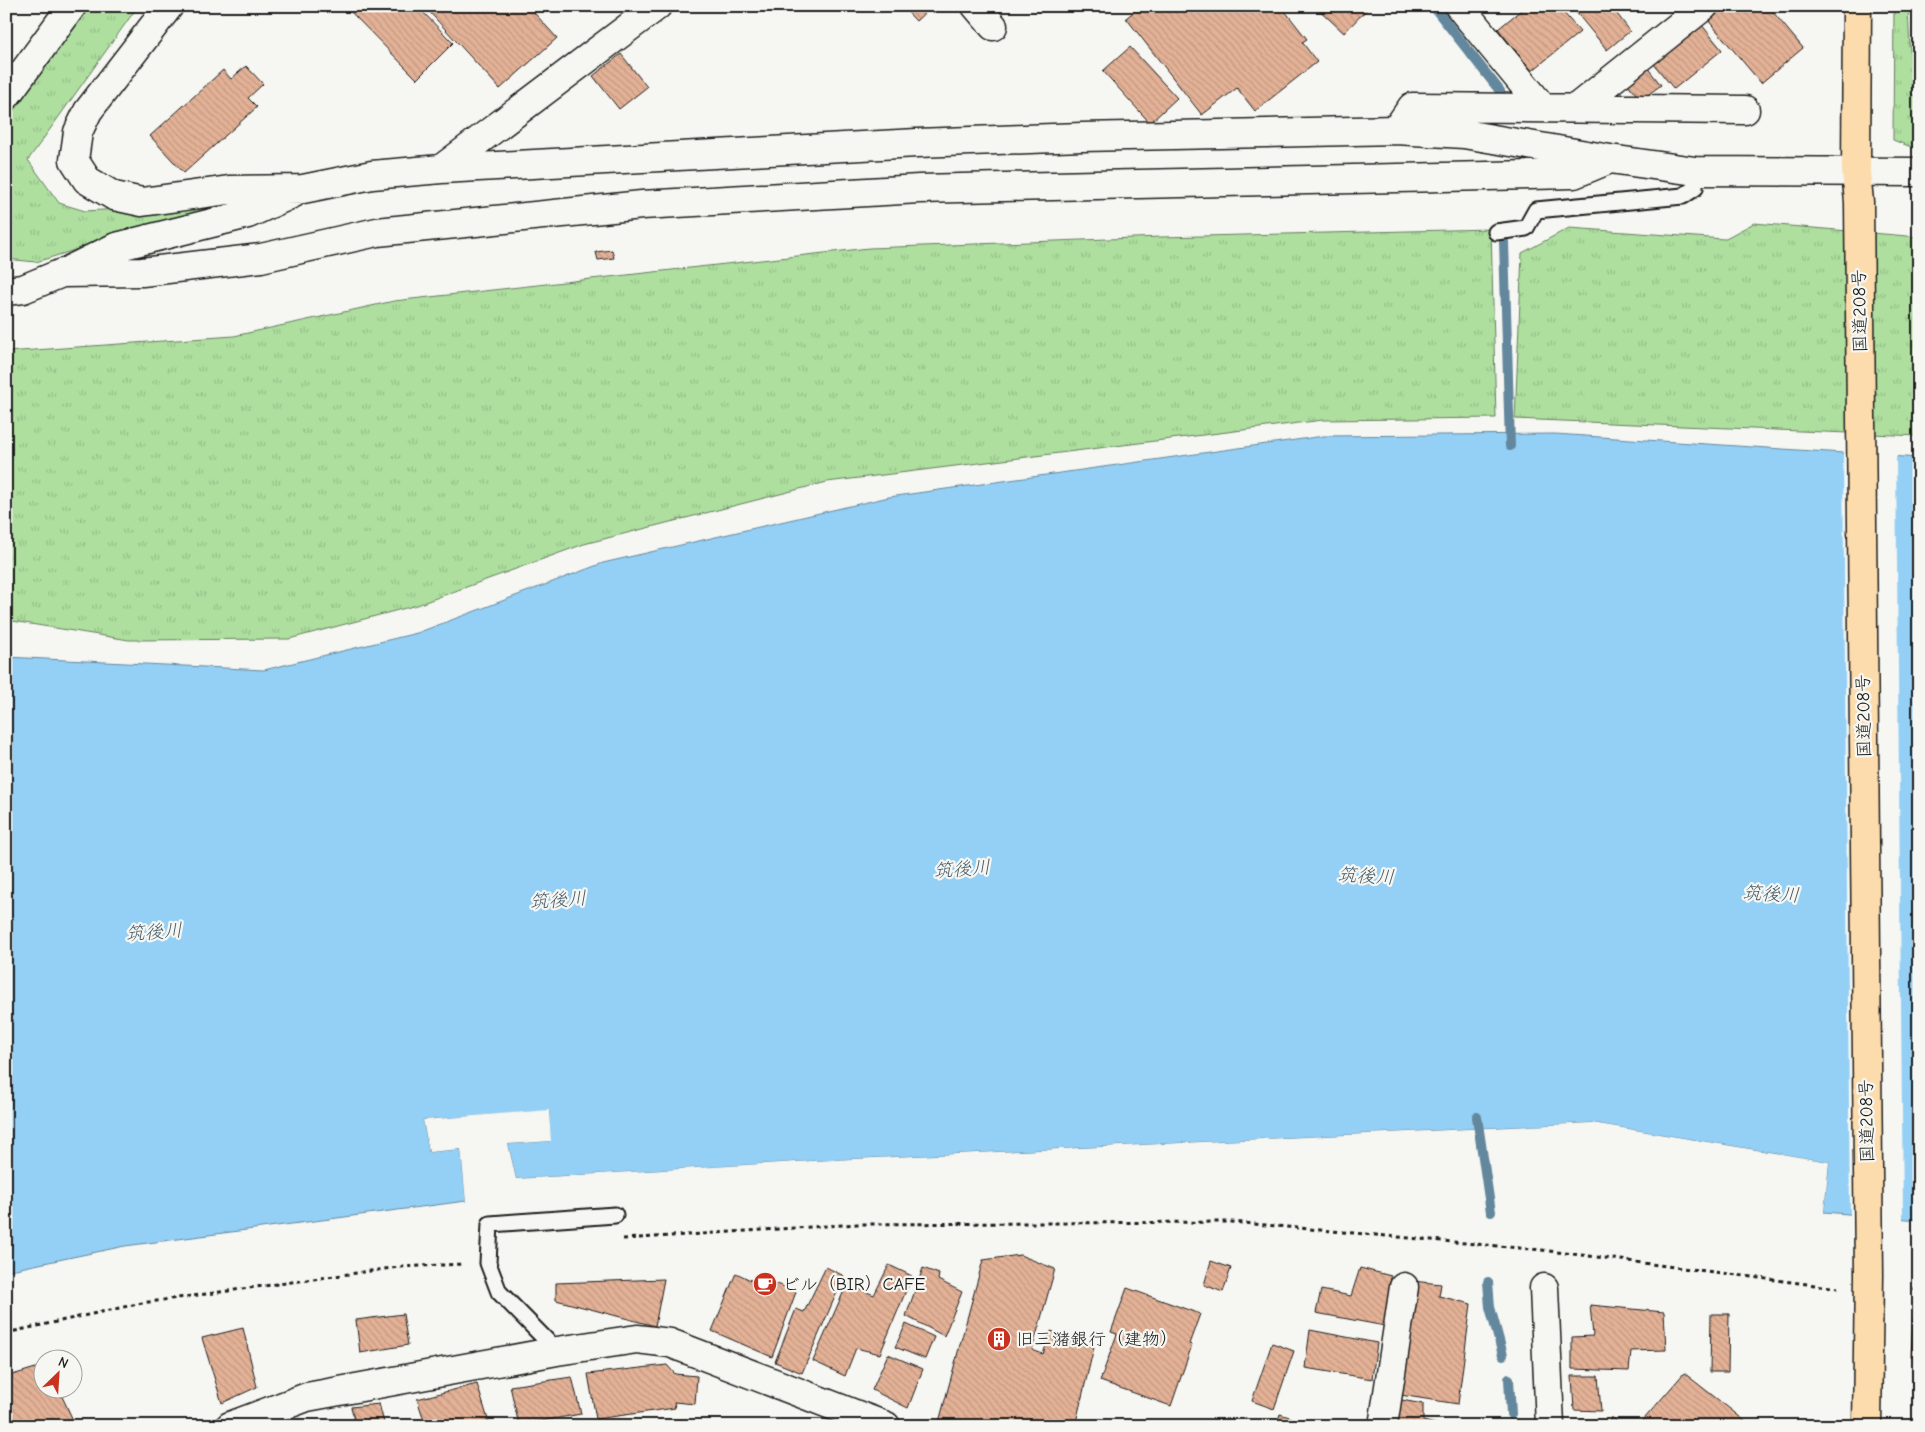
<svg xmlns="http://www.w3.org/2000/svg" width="1925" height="1432" font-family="'Comic Neue','Klee One',sans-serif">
<defs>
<pattern id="grass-tufts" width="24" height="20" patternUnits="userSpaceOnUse" patternTransform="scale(1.25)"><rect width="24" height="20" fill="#aedf9f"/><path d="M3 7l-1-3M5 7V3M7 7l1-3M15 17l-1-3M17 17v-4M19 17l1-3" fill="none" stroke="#95bf88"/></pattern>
<pattern id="building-back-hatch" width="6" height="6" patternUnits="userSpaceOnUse" patternTransform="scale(1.25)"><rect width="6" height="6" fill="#e3b196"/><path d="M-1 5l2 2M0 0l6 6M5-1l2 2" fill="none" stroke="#c29881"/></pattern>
</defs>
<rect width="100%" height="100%" fill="#f6f6f2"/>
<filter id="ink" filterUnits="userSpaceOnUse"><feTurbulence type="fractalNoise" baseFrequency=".02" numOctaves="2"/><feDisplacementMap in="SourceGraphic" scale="10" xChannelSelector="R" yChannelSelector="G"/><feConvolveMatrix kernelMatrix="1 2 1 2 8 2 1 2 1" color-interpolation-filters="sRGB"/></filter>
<g filter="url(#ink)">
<path fill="url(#grass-tufts)" stroke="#657e5e" d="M90,6h48l-110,154 31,43 26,8 141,-8 -190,59 -30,-3v-139z
M1894,6h14l4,89 7,1v54l-26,-10z
M1754,223l165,14v199l-404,-17 7,-166 47,-25 155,11z
M1491,229l5,189 -173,2 -496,62 -243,62 -167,61 -128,34 -160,1 -123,-20v-268l228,-16 160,-35 475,-53 292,-11z"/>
<path fill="#94d0f5" stroke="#64889e" d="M1555,434l364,24v762l-95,-8 5,-50 -237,-39 -779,38 -297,18 -8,-35 42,-3 -1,-30 -126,9 6,32 32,-3 5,52 -341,45 -119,25v-614l258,13 153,-37 186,-70 286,-66 435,-61z"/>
<path fill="#f6f6f2" d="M1843,451l53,3 7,768 -53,-5z
M549,1110l2,31 -43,3 8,35 297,-18 779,-38 237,39 -5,50h-3l5,-48 -234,-39 -779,39 -297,18 -2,-2 -8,-37 42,-5 -2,-25 -120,10 5,26 30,-3 2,1 6,54 -3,2 -5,-54 -32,3 -6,-32z"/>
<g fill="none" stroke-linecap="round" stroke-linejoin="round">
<path stroke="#64889e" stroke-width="10" d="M1433,6l67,85
M1504,242l6,204
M1477,1117l14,95
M1488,1282l2,25 13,48
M1509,1379l2,35"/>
</g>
<path fill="url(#building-back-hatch)" stroke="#1c1c1c" d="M345,6h72l36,37 -36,36z
M424,6h104l29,32 -57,51z
M902,6h30l-16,15z
M1141,6h140l26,33 -5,3 15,20 -62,49 -18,-23 -35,27 -76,-97z
M1315,6h55l-26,27z
M1526,6h32l22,26 -48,39 -34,-42z
M1571,6h40l19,25 -23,19z
M1723,6h45l35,42 -42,35 -54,-64z
M1701,24l21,26 -48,39 -21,-26z
M1130,47l47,51 -27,25 -47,-52z
M621,54l26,33 -28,22 -26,-33z
M246,66l17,18 -15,14 9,9 -73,66 -34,-37 73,-66 8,9z
M1646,66l15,19 -20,15 -15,-18z
M612,250l2,8 -16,2 -2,-8z
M1020,1255l35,14 -23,81 11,4 8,-23 43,16 -19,79h-122l-14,-4 44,-162z
M1211,1261l20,7 -8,24 -19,-7z
M889,1265l23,11 -32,78 -24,-6 -11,28 -32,-15 34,-77 27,11z
M826,1267l18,9 -42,97 -27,-11 21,-53 8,3z
M923,1268l16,6 -1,6 24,12 -18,44 -38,-20z
M1360,1268l31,8 -6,50 -69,-13 5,-23 30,6z
M736,1273l23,11 2,-7 35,15 -24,65 -60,-26z
M664,1279l-9,47 -99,-26v-17z
M1412,1281l29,3 -2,12 32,8 -13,100 -64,-10z
M1127,1288l73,26 -11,30 3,1 -21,61 -71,-25 17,-47 -6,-2z
M1590,1305l74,7 2,38 -35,1 -2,20 -57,-2v-32l21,-1z
M403,1314l5,31 -48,8 -4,-33z
M1711,1314h18l-1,58h-18z
M1913,1318h6v39l-8,-1z
M906,1324l28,13 -9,22 -30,-12z
M243,1328l14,59 -35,16 -20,-65z
M1310,1330l67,13 -5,36 -67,-11z
M1272,1343l22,8 -20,58 -22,-8z
M888,1354l35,15 -15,39 -36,-18z
M667,1365l8,9 22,2 -2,28 -21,-2 1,6 -79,11 -8,-45z
M42,1366v24h17l13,28 -14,8h-52v-49z
M1684,1373l46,36 21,17h-113z
M1572,1376h26l3,35 -27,-1z
M572,1377l9,37 -62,11 -9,-39z
M477,1384l13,42h-64l-9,-27z
M1391,1398l32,6v17l22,5h-58z
M379,1404l6,22h-29l-5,-19z
M1280,1414l31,10v2h-35z
M1611,1417l12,9h-15z"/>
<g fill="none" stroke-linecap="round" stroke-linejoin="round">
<g stroke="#1c1c1c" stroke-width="19">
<path id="service" d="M1496,232l30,-4 10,-18 147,-14 12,-8v-17
M557,1351l-58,-59 -11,-29 2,-39 125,-9"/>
</g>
<g stroke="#1c1c1c" stroke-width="31">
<path id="minor" d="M169,6l-81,105 -10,21 -4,28 13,20 27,16 28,6 87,-12 74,-1 69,-14 69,-6 476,-26 165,-6 314,-7 68,4 146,25 85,12 224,1
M976,6l17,20
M1459,6l84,102
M6,96l66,-90
M1576,108l128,-102
M1396,130l16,-23 333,3
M441,169l216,-163
M71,269l45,-22 132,-33 44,-20
M6,291l17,-2 39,-16 80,-1 119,-14 116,-26 265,-27 277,-16 655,-15 36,-15
M1544,1288l6,138
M230,1426l77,-29 250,-46 80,-12 33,4 216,83
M1383,1426l21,-139"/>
</g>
<g stroke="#1c1c1c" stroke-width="31">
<path id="trunk" d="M1857,6l-1,165 3,31 10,1073 -2,151"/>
</g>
<path stroke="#1c1c1c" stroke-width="3" stroke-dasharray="4 4" stroke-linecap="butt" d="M623,1239l234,-15 375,-2 310,28 296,38
M1913,1290l6,-1
M6,1333l136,-30 257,-36 64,-3"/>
<use href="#service" stroke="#f6f6f2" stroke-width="15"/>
<use href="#minor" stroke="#f6f6f2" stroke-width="28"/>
<use href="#trunk" stroke="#fcdcac" stroke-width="28"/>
</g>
</g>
<defs>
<g id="cafe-disc" transform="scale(1.25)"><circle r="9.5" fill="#c8321e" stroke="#f6f6f2"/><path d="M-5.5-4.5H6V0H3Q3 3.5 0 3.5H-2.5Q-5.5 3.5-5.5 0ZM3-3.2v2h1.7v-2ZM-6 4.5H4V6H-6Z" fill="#fff"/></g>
<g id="building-disc" transform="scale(1.25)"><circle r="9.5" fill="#c8321e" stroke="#f6f6f2"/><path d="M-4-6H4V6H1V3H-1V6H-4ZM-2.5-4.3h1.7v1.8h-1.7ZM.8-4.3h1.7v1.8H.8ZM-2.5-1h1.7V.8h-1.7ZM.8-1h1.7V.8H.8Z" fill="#fff"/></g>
</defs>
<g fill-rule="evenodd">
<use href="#cafe-disc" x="765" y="1284"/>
<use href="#building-disc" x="999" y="1339"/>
</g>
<g text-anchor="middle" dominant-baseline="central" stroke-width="4.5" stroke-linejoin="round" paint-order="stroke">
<g font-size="18" fill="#1c1c1c" stroke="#f6f6f2">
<text transform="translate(1860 311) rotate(-91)">国道208号</text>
<text transform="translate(1864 716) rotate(-91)">国道208号</text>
<text transform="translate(1867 1121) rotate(-91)">国道208号</text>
</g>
<g font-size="18" fill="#1c1c1c" stroke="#f6f6f2" text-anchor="start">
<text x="782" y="1284">ビル（BIR）CAFE</text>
<text x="1016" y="1339">旧三潴銀行（建物）</text>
</g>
<g font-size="19" font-style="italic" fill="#465b68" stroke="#f6f6f2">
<text transform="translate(962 869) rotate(-4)">筑後川</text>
<text transform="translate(1366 876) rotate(3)">筑後川</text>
<text transform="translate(1771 894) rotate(3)">筑後川</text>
<text transform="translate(558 900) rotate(-4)">筑後川</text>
<text transform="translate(154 932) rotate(-4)">筑後川</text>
</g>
</g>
<rect width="1925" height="1432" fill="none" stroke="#f6f6f2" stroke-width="25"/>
<rect x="12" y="12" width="1900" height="1407" fill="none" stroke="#1c1c1c" stroke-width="2" filter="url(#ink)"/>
<g transform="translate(58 1374) rotate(25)"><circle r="24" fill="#f6f6f2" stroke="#9f9f9c"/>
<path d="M0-4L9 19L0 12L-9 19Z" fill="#c8321e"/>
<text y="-8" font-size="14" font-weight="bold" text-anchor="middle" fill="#1c1c1c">N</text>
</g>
</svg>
